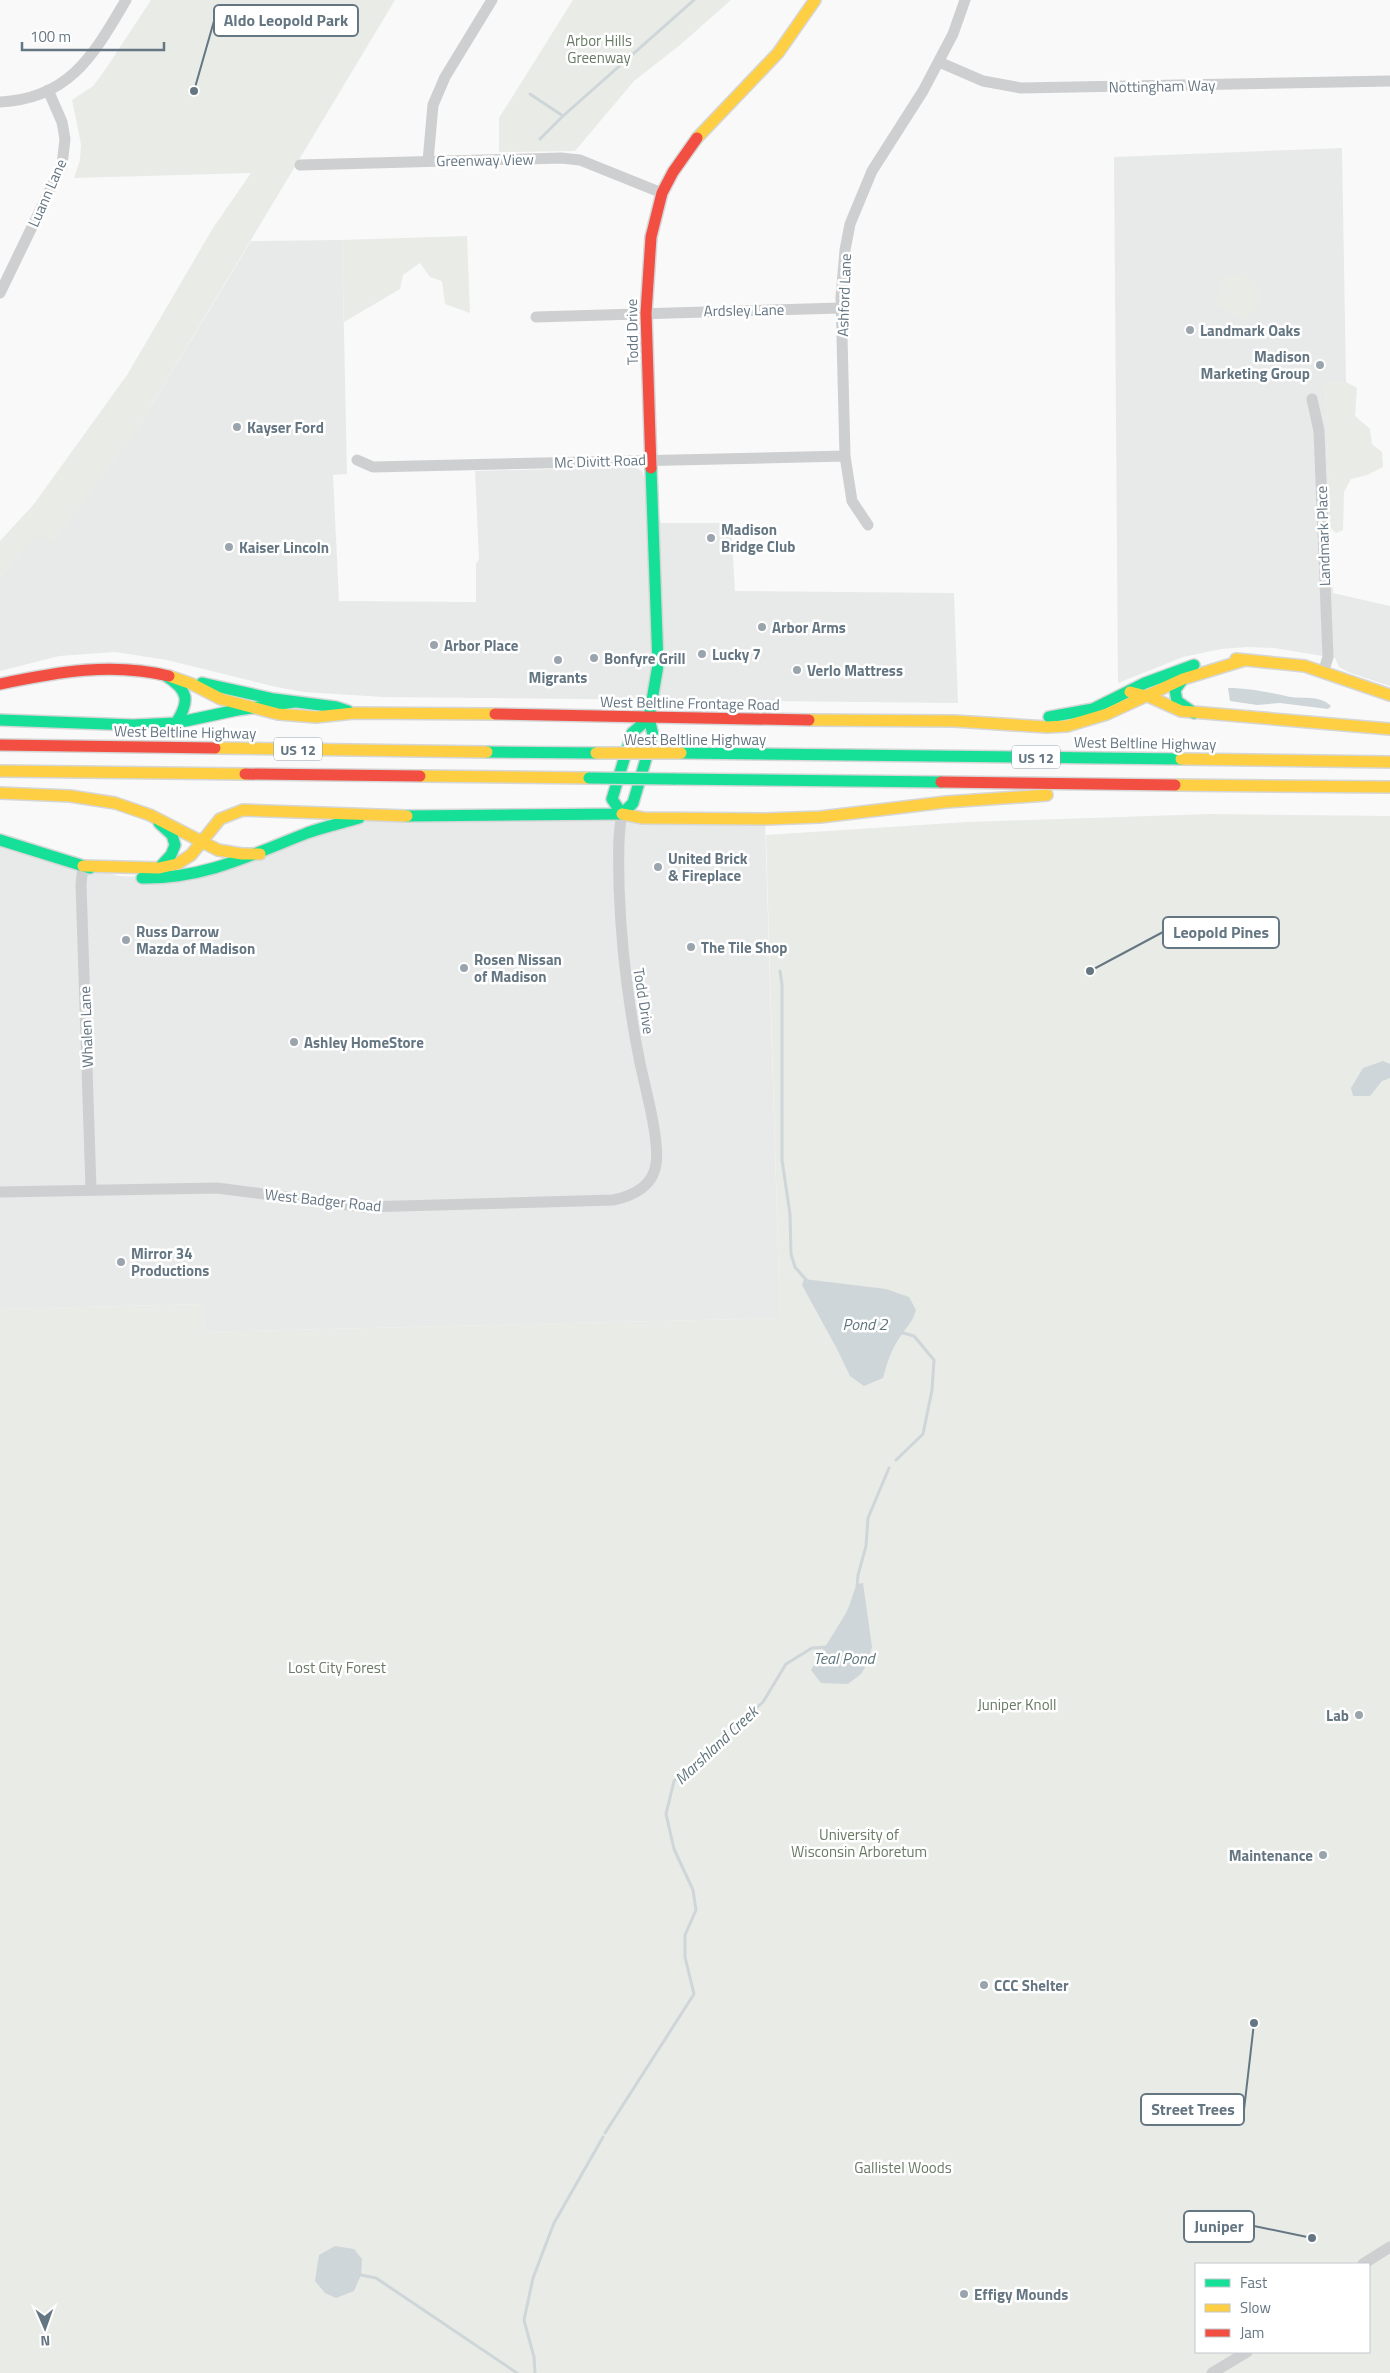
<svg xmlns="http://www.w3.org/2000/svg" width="1390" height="2373" font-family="'Titillium Web',sans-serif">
<rect width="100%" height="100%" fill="#f9f9f9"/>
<path fill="#e8e9e9" d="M1342,148l4,234 -21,1 8,210 57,13v80l-42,-14 -9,-5 -4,-9 -61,-10 -26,-1 -27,2 -38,8 -65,26 -4,-526z
M342,240l5,234 -14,1 6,126 137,1v-38l3,-5 -4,-88 159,-4 8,4 19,52h70l4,68 219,2 4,110 -575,-6 -79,-5 -28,-5 -109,-27 -52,-8 -56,4 -59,15v-94l38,-44 14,10 89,-120 110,-182z
M368,816l397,3 15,499 -575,14 -2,-28 -203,5v-469l119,36 54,2z"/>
<path fill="#e8ebe6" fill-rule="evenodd" d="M151,0h244l-254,423 -89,121 -14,-10 -38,43v-36l34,-37 93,-129 86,-147 38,-55 -177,5 6,-18 1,-16 -9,-44 21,-14 12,-16z
M573,0h158l-51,45 -46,36 -59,70 -76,1v-34z
M467,236l3,77 -25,-9 -3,-23 -12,-4 -10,-14 -17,12 -3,14 -56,33 -2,-82z
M1244,272l10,8 7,15 -5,16 -11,9 -30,-16 6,-26z
M1346,382l11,6 -2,28 15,13 2,15 10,8 1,15 -16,8 -16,4 -7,13 -1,38 -7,3 -6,-6 -5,-144z
M1211,814l179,2v1557h-1390v-1064l204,-5 1,28 575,-14 -14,-483 201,-13zM1196,2264h173v88h-173z"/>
<path fill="#ced6d9" d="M1228,688c21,0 38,4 58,8 15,4 33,-2 45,10l-3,3 -48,-6 -23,2 -27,-4z
M1383,1061l7,3v14l-8,3 -12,15h-17l-2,-8 12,-20z
M804,1279l82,10 23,8 7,13c-3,12 -10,17 -16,27 -9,13 -13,26 -17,41l-19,8 -14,-10 -13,-27 -35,-64z
M863,1583l9,64 -6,19 -5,8 -13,10 -27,-1 -10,-13c11,-20 24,-38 35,-57 4,-7 7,-21 11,-29z
M335,2246l19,3 8,10 -1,16 -7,16 -18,7 -11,-5 -10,-12 4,-26z"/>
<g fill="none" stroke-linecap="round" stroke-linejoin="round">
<path stroke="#ced6d9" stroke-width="3" d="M530,94l33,22
M540,139l23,-23 131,-116
M780,971l2,14v175l8,54 1,40 4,13 13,15
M896,1460l27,-26 9,-44 2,-30 -20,-24 -14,-4
M857,1587l1,-12 8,-29 2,-28 21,-50
M605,2133l89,-139 -9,-37v-22l11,-25 -3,-20 -19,-41 -8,-35 8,-33 89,-79 23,-38 26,-16 16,-1
M361,2275l15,3 141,95
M535,2373l-1,-16 -10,-37 9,-42 21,-55 49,-86"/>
<g stroke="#d5d6d7" stroke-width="14">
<path id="fast" d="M166,676c23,15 24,25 10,47
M1183,679l-8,11 2,11 17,12
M202,683l72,16 62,8 12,4
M1049,717l44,-8 52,-26 49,-18
M0,720l133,5 43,-2 61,-13 57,-8
M487,752l109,1
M681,753l500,6
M673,779l268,3
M622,814l11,-11 20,-68 -4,-17 9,-53 -7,-197
M622,814l-10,-15 20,-66 17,-15
M407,816l215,-2
M159,823l13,12 3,10 -4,10 -12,13
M0,840l90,28
M142,878c62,1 109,-23 165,-45 17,-6 35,-10 52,-15"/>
</g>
<g stroke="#d5d6d7" stroke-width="14">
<path id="slow" d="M697,138l81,-85 37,-53
M1236,659l69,7 85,29
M169,676l23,8 29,15 57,15 38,3 38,-4 141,1
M1130,692l20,5 31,14 209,18
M809,720l145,1 93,6 20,-1 40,-12 76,-35 62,-19
M215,748l272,4
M1181,759l209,3
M0,771l245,3
M420,776l169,2
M1175,785l215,2
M0,793l70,3 45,7 35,12 68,35 24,4h18
M622,814l21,4 122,1 55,-2 126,-15 101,-7
M83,866l76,2 18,-4 14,-9 29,-36 23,-9 164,6"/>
</g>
<g stroke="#d5d6d7" stroke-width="14">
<path id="jam" d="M651,468l-5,-155 5,-76 11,-44 11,-21 24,-34
M0,684c57,-12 112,-22 169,-8
M495,714l314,6
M0,745l215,3
M245,774l175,2
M941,782l234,3"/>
</g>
<path stroke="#cecfd0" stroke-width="11" d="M939,62l44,19 38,7 369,-7
M0,102c70,-3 94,-48 126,-102
M428,161l5,-56 12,-28 47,-77
M300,165l261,-7 19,2 82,33
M0,293l62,-128 3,-26 -3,-17 -14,-32
M536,317l305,-9
M1312,399l7,32 9,226 -5,16
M357,460l16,7 472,-11
M868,525l-16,-24 -7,-45 -4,-159 4,-47 5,-26 22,-53 51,-80 30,-57 12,-34
M83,866l-2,18 10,305
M0,1192l217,-4 146,19 250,-7c20,-4 40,-14 43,-36 4,-23 -11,-77 -16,-101 -12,-59 -19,-117 -21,-177 0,-24 -2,-48 3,-72
M1363,2264l27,-17
M1212,2373l35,-21"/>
<use href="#fast" stroke="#16e098" stroke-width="11"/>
<use href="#slow" stroke="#ffcf43" stroke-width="11"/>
<use href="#jam" stroke="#f24e42" stroke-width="11"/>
<g stroke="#d5d6d6" stroke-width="14" stroke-linecap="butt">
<path id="fast-bridge" d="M589,778l84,1"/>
</g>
<g stroke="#d5d6d6" stroke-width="14" stroke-linecap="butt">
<path id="slow-bridge" d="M596,753h85"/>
</g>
<use href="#fast-bridge" stroke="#16e098" stroke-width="11"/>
<use href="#slow-bridge" stroke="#ffcf43" stroke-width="11"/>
</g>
<g fill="#99a4ac" stroke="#fff" stroke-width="2">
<circle cx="1190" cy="330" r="5"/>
<circle cx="1320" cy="365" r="5"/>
<circle cx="237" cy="427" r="5"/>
<circle cx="711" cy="538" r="5"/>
<circle cx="229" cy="547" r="5"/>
<circle cx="762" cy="627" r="5"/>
<circle cx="434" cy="645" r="5"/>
<circle cx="702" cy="654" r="5"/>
<circle cx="594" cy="658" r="5"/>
<circle cx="558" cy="660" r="5"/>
<circle cx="797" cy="670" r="5"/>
<circle cx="658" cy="867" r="5"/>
<circle cx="126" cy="940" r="5"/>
<circle cx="691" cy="947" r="5"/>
<circle cx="464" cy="968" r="5"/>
<circle cx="294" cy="1042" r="5"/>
<circle cx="121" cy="1262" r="5"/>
<circle cx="1359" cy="1715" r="5"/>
<circle cx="1323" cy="1855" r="5"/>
<circle cx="984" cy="1985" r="5"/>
<circle cx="964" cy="2294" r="5"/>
</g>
<g text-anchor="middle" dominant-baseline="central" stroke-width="5" stroke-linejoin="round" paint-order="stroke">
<g fill="#fff" stroke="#939fa8" stroke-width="1">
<rect x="274" y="737.5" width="48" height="23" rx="4"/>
<rect x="1012" y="745.5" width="48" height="23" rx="4"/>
</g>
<g font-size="14" font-weight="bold" fill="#657683">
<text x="298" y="749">US 12</text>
<text x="1036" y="757">US 12</text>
</g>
<g font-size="15" fill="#687a64" stroke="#fff">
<text x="599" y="40">Arbor Hills<tspan x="599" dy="17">Greenway</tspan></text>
<text x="337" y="1667">Lost City Forest</text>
<text x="1017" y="1704">Juniper Knoll</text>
<text x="859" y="1834">University of<tspan x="859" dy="17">Wisconsin Arboretum</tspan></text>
<text x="903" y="2167">Gallistel Woods</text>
</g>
<g font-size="15" fill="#657683" stroke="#fff">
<text transform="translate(1162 86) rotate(-1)">Nottingham Way</text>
<text transform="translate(485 160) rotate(-1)">Greenway View</text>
<text transform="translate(47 193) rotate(-66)">Luann Lane</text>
<text transform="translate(844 295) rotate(-88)">Ashford Lane</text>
<text transform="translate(744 310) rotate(-1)">Ardsley Lane</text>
<text transform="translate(632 332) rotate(-91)">Todd Drive</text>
<text transform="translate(600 461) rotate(-2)">Mc Divitt Road</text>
<text transform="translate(1323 536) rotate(-92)">Landmark Place</text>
<text transform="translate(690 703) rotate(1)">West Beltline Frontage Road</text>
<text transform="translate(185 732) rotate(1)">West Beltline Highway</text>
<text x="695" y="739">West Beltline Highway</text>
<text transform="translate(1145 743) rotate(1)">West Beltline Highway</text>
<text transform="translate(644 1001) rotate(81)">Todd Drive</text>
<text transform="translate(86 1027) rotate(-92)">Whalen Lane</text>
<text transform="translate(323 1200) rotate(6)">West Badger Road</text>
</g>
<g font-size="15" font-weight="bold" fill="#657683" stroke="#fff" text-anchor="start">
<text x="1200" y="330">Landmark Oaks</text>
<text x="1310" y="356" text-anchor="end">Madison<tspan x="1310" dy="17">Marketing Group</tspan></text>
<text x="247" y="427">Kayser Ford</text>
<text x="721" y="529">Madison<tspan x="721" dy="17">Bridge Club</tspan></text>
<text x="239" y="547">Kaiser Lincoln</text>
<text x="772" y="627">Arbor Arms</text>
<text x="444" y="645">Arbor Place</text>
<text x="712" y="654">Lucky 7</text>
<text x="604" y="658">Bonfyre Grill</text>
<text x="807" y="670">Verlo Mattress</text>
<text x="558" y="677" text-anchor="middle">Migrants</text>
<text x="668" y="858">United Brick<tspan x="668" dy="17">&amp; Fireplace</tspan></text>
<text x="136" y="931">Russ Darrow<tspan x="136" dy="17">Mazda of Madison</tspan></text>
<text x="701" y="947">The Tile Shop</text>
<text x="474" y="959">Rosen Nissan<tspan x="474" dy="17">of Madison</tspan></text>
<text x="304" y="1042">Ashley HomeStore</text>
<text x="131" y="1253">Mirror 34<tspan x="131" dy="17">Productions</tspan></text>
<text x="1349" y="1715" text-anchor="end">Lab</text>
<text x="1313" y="1855" text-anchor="end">Maintenance</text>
<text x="994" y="1985">CCC Shelter</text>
<text x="974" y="2294">Effigy Mounds</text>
</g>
<g font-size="16" font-style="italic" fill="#60757c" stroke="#fff">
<text x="865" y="1324">Pond 2</text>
<text x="844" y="1658">Teal Pond</text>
<text transform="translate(716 1745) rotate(-43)">Marshland Creek</text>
</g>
</g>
<path fill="none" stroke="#657683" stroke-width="2" d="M194 91L214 21M1090 971L1163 932M1254 2023L1244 2110M1312 2238L1254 2226"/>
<g fill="#657683" stroke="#fff" stroke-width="2">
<circle cx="194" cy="91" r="5"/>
<circle cx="1090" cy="971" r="5"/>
<circle cx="1254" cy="2023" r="5"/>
<circle cx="1312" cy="2238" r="5"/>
</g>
<g fill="#fff" stroke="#657683" stroke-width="2">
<rect x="214" y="5" width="144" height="31" rx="5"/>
<rect x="1163" y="917" width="116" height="31" rx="5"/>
<rect x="1141" y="2094" width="103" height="31" rx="5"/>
<rect x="1184" y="2211" width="70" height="31" rx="5"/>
</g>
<g font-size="16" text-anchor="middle" font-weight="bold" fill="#657683">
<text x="286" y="26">Aldo Leopold Park</text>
<text x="1221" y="938">Leopold Pines</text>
<text x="1193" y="2115">Street Trees</text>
<text x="1219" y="2232">Juniper</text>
</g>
<rect x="1195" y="2263" width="175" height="90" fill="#ffffff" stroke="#c1c8cd"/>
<rect x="1205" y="2279" width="25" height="8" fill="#16e098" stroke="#c1c8cd"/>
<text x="1240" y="2288" font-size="15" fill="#657683">Fast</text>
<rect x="1205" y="2304" width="25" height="8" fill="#ffcf43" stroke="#c1c8cd"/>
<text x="1240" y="2313" font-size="15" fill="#657683">Slow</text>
<rect x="1205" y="2329" width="25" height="8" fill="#f24e42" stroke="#c1c8cd"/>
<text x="1240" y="2338" font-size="15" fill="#657683">Jam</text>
<g transform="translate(45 2328) rotate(178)" stroke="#ffffff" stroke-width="4" paint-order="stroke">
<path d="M0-4L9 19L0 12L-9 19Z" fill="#657683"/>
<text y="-8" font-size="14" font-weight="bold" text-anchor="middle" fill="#657683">N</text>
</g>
<path d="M22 42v8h142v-8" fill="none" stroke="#657683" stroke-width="2.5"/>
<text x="30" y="42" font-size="15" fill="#657683" stroke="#ffffff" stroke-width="4" paint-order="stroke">100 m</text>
</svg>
